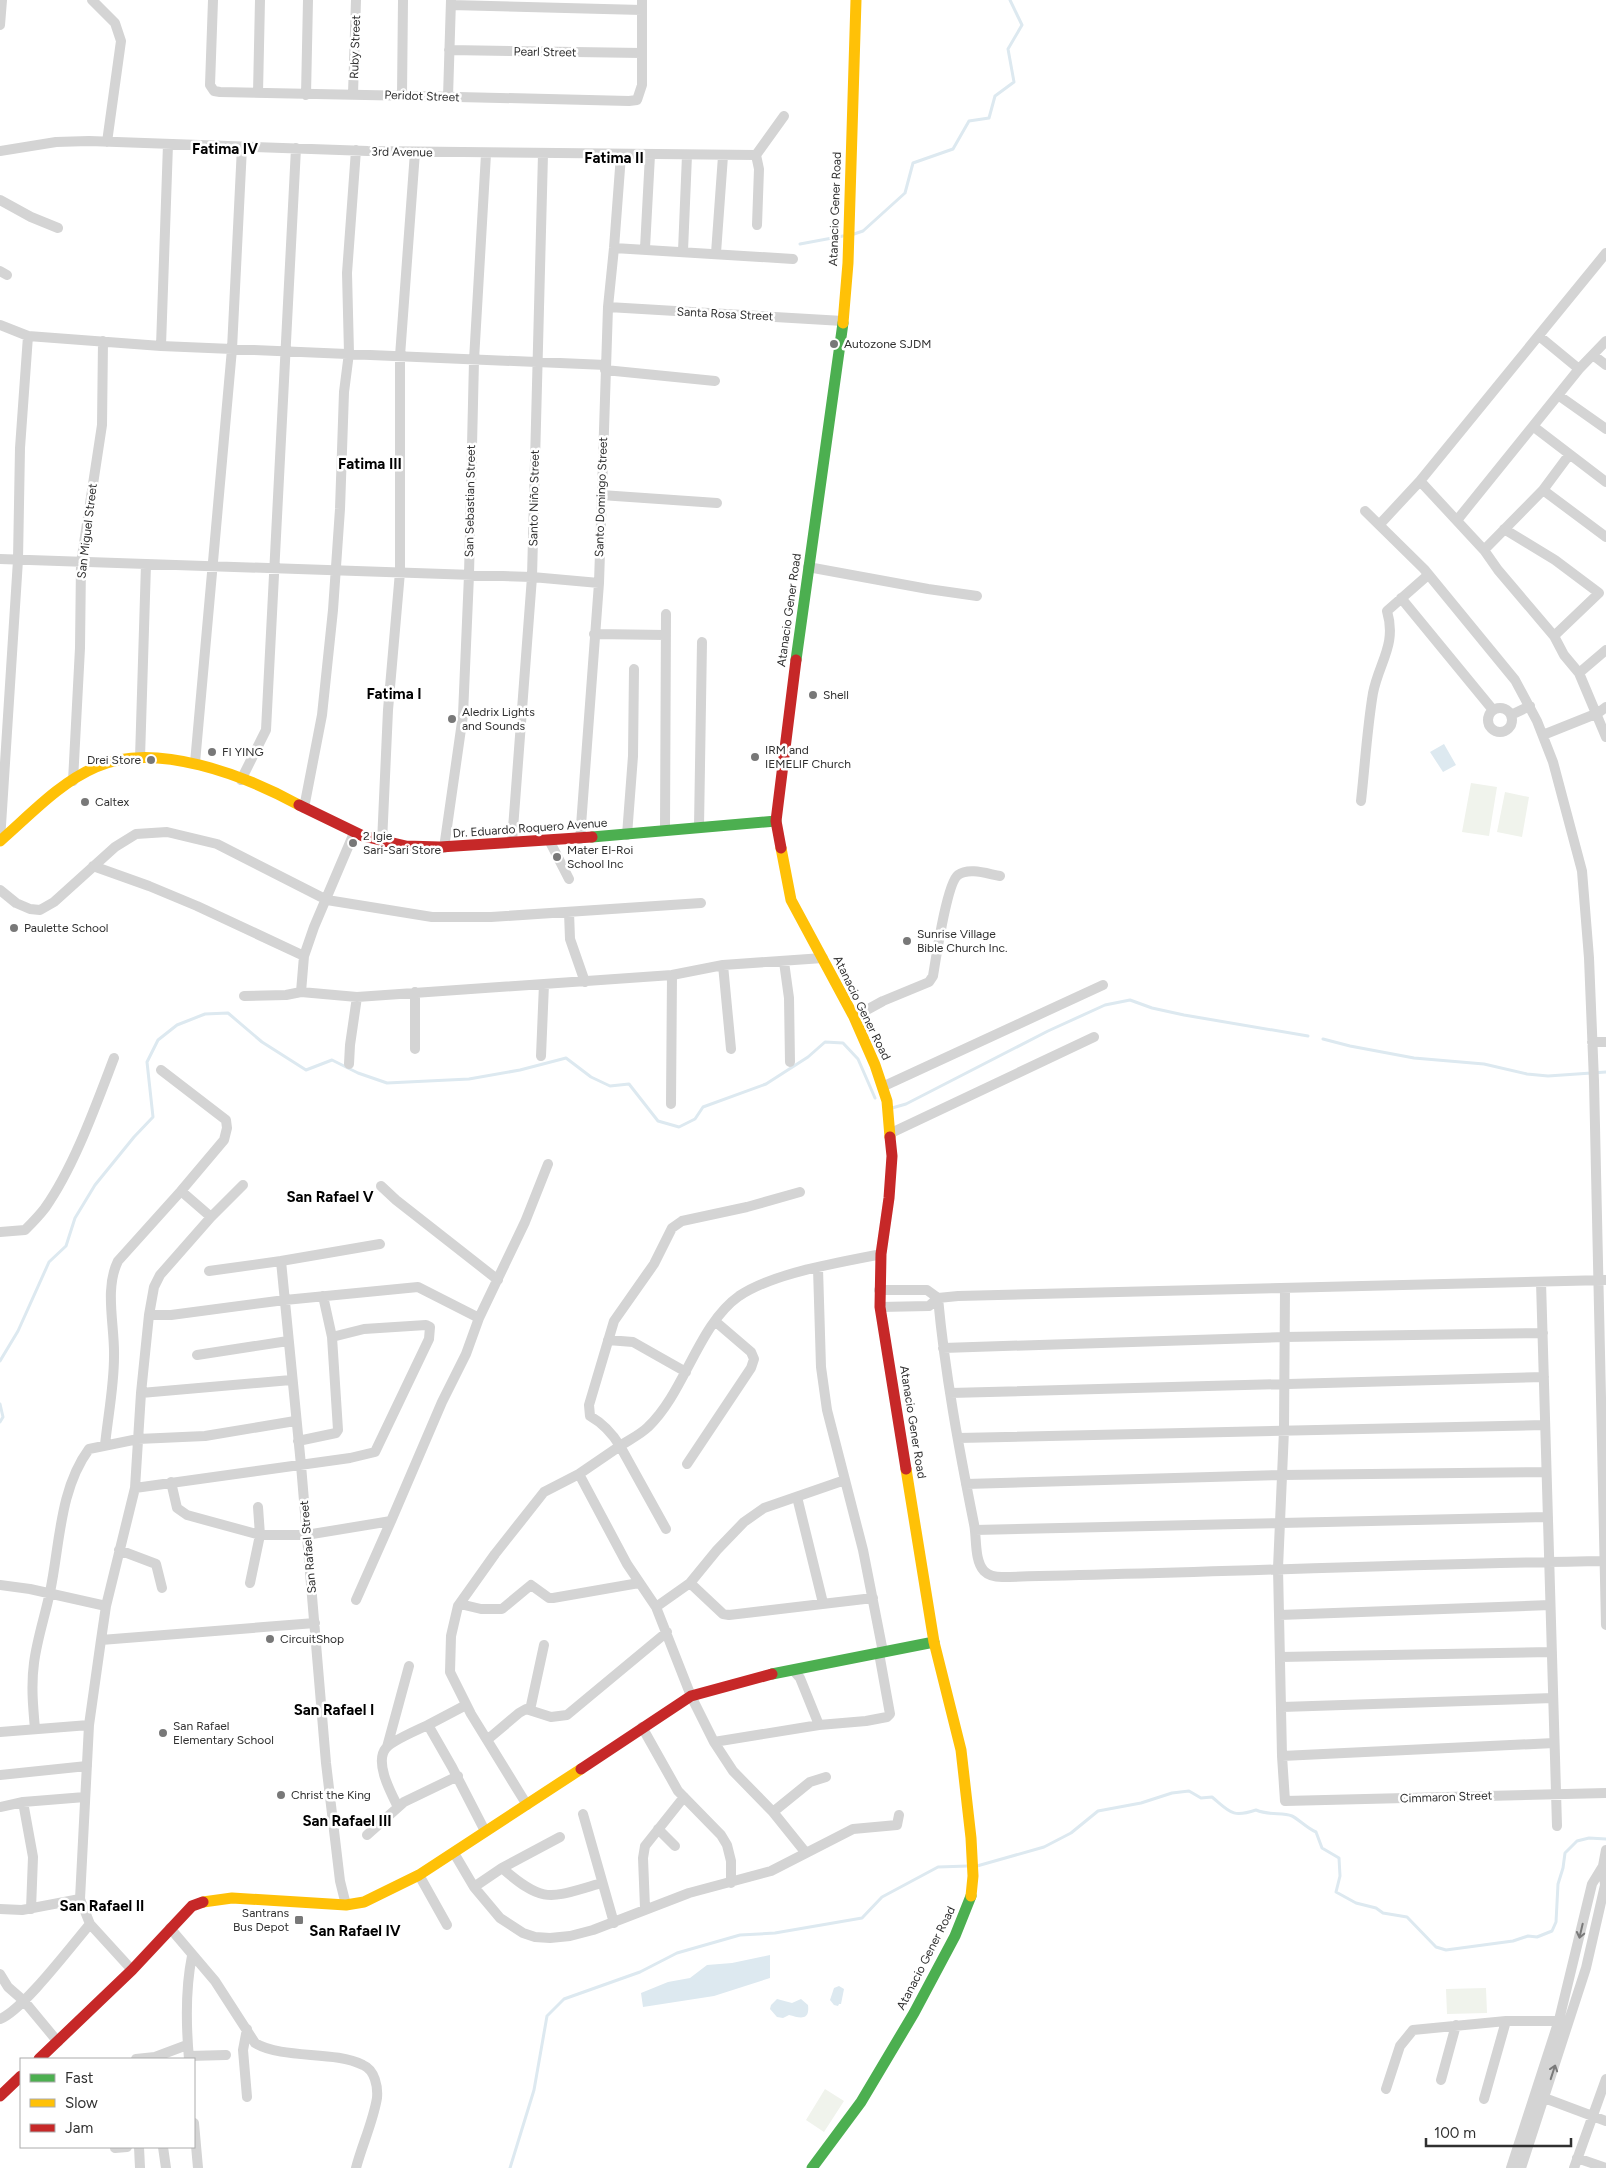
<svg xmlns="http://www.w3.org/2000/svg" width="1606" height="2168" font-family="Figtree,sans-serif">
<rect width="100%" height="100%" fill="#fff"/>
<path fill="#f0f3ec" d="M1471,783l26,4 -8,49 -27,-4z
M1505,792l24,5 -7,40 -25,-5z
M1486,1988l1,25 -40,1 -1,-25z
M825,2089l19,12 -20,31 -18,-12z"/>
<path fill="#dde9f0" d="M1444,744l12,21 -13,7 -13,-20z
M770,1955v23l-56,18 -71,11 -2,-14 27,-11 22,-4 17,-13 25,-2z
M839,1986l5,3 -3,15h-2l-1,2 -4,-1 -4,-5 4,-12z
M777,1999l15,4 9,-4 7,6c2,16 -8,13 -19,10l-6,3 -6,-1 -7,-8 1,-4z"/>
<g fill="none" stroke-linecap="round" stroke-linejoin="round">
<path stroke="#dde9f0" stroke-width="3" d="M854,234l9,-3 42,-38 8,-30 40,-14 16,-28 20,-3 6,-22 19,-14 -6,-33 14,-24 -12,-25
M800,244l43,-8
M1323,1039l27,7 64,12 70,6 43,10 21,2 58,-4
M892,1108l14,-4 142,-73 57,-26 25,-5 22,8 32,7 124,21
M0,1361l18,-30 31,-69 17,-16 9,-28 20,-33 39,-48 19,-20 -6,-55 11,-22 19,-15 28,-11 23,-1 34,29 44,28 26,-10 26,13 29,10 82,-4 51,-9 46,-12 25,19 19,9 19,-2 29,37 21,6 16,-8 8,-12 63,-23 42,-27 17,-15 18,1 15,16 17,39
M0,1404l3,13 -3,5
M977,1866l67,-19 27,-14 27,-22 43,-8 31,-10 17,-2 12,7 11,-1c18,15 20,21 44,13 14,6 26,2 36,6 5,2 16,13 24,16l6,16 17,10 1,18 -4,16 20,11 20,5 7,5 24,4 29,30 10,3 67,-9 15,-5 9,1 15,-6 4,-9 2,-38 5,-16 2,-15 12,-12 12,-3 17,1
M510,2168l24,-78 13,-74 17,-17 76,-27 37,-19 63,-18 35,-2 87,-15 20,-21 56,-30 30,-1"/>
<path stroke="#d4d4d4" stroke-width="10" d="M92,0l23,23 6,18 -14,101
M213,0l-3,85 4,6 6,1c136,2 273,6 409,9l8,-1 5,-15v-85
M451,5l191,5
M0,25l2,-25
M449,50l193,3
M258,93l2,-93
M353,94l3,-94
M306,95l2,-95
M402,95l1,-95
M448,97l3,-97
M0,151l56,-9 33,-1 279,10 388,4 28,-39
M756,155l3,14 -2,56
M0,200l31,17 27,11
M614,248l179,11
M645,248l5,-93
M683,251l4,-96
M716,253l7,-97
M0,271l7,4
M608,307l235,14
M0,325l28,11 133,10 445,19
M1539,336l40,33
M161,346l7,-202
M1593,355l13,10
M605,370l110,11
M1558,395l48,34
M1534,427l72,55
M1420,481l64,69 14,20 56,66 10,19 15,18 27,64
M1543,490l63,47
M601,495l116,8
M1365,511l59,58 91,111 22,41 16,41 29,109 7,87 5,123 12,544
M1458,519l121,-150 27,-28
M1380,524l40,-43 186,-228
M1504,529l51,31 44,33 -45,43
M1484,550l59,-60 26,-35
M0,559l532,18 67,6
M808,567l120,22 49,7
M1401,598l92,112
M594,634l72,1
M1579,673l27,-23
M1488 720a12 12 0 1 1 24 0a12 12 0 1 1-24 0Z
M1511,715l19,-9
M1543,735l55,-22 8,-6
M140,758l6,-194
M195,763l37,-414 10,-202
M241,780l25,-50 30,-582
M73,781l7,-133 1,-85 21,-138 1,-84
M1361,801c4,-36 6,-72 12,-108 6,-31 24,-48 14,-82l41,-36
M304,808l18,-93 11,-105 7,-101 4,-117 5,-39 -2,-80 9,-123
M699,827l3,-185
M665,829l1,-215
M354,833l-40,94 -10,29 -3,36 56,5 315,-22 51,-10 100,-7
M627,835l6,-79 1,-87
M580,839l19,-256 9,-276 6,-59 7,-93
M549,840l20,39
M0,841l18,-281 2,-112 8,-112
M512,842l20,-265 11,-423
M382,843l6,-133 12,-138v-216l15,-204
M444,848l19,-133 6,-140 5,-215 12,-206
M93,866l56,20 48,20 107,50
M0,890l16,13 14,6 10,1 14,-8 61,-55 21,-13 31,-2 50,12 110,56 105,17h59l210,-14
M569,912l1,27 15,43
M784,962l5,36 1,64
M723,965l8,84
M415,992v57
M244,996l42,-1 15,-3
M854,1017l29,-16 46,-19 4,-6c3,-18 14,-93 25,-101 11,-8 30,-1 42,1
M1592,1042h14
M541,1056l3,-72
M349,1064l1,-19 7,-48
M161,1070l65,50 1,8 -3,12 -43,51
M882,1087l221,-102
M671,1104l1,-129
M891,1133l203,-96
M381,1186l15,14 102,80
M0,1232l25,-2c7,-7 14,-14 20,-22 29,-41 51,-103 69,-150
M281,1261l99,-17
M818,1268l3,99 6,43 36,140 20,102
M209,1271l72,-10 20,204 25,298 14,118 6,24
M1541,1282l16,544
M1285,1288l-1,142 -6,138 4,188 3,45 321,-8
M879,1290h48l11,8
M938,1298c7,76 21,151 36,226 3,14 0,36 10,47 5,5 12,6 18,6 201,-4 403,-13 604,-16
M880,1307l49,-1 9,-8 20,-2 648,-16
M149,1315h22l114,-15 133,-13 61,31
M608,1340l25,2 53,30
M943,1348l341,-11 259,-4
M197,1355l91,-14
M141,1393l150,-13
M950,1393l594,-16
M958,1438l587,-13
M298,1441l38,-8 2,-3 -6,-93 -9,-41
M105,1445c3,-29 9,-59 9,-88 1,-31 -10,-68 4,-96l63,-70 30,26
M687,1464l64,-96 3,-9 -3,-7 -35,-30
M579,1474l48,90 29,43 35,89 23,46 19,29 40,41 33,41
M171,1482l6,26 10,7 73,20h46l85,-14 51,-119 24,-48 13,-36 46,-96 23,-58
M966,1484l316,-9 264,-3
M135,1488l6,-95 8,-78 5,-28 6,-12 51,-58 32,-32
M797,1497l26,106
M666,1529l-46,-83c9,-6 21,-12 28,-19 37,-35 50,-102 91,-131 36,-24 100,-33 142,-42
M975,1530l573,-13
M119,1550l37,14 6,24
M250,1583l10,-48 -2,-28
M690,1583l33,31 6,1 144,-17
M0,1585l30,4 76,17
M356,1600l35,-79
M460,1604l21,5h21l29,-24 18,13h4l86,-15
M656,1607l34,-24 27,-33 27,-28 20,-14 81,-28
M1279,1615l271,-10
M101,1640l5,-34 29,-118 215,-30 25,-6 54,-113 1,-12 -4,-2 -62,4 -32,8
M1280,1657l272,-5
M793,1670l7,8 19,47
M466,1705l-38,20 24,42 33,64
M1282,1707l271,-9
M530,1710l14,-65
M642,1727l36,64 43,44 6,10 4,16v22
M35,1729c-2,-22 -4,-44 -1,-66 3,-24 11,-47 16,-71 10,-47 9,-102 39,-143l49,-10 67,-3 90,-15
M0,1732l89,-7
M487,1740l32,-27 7,-4 25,8 16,-2 100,-83
M714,1742l105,-17 47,-4 21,-4 3,-3 -11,-61
M387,1747l22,-81
M1282,1756l272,-13
M0,1775l87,-9
M23,1802l10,55 -2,52
M527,1805l-56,-91 -21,-42 1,-36 7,-30 37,-52 49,-62 35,-18 41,-28c-8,-13 -16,-22 -30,-30l-1,-11 25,-84 40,-57 18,-36 10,-7 65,-14 53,-15
M0,1807l23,-5 62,-5
M398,1807c-7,-14 -24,-45 -12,-59 6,-7 33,-19 42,-23
M773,1812l37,-30 16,-5
M583,1814l31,109
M658,1829l17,17
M367,1835l37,-33 54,-26
M454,1853l20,34 26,31 23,15 12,4 15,1 20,-2 23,-6 96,-37 82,-22 82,-42 44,-4 2,-10
M502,1868c43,38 49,29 100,15
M419,1875l28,50
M474,1887l28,-19 58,-31
M645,1908l-2,-50 2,-12 39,-49
M0,1909l22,1 58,-11
M170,1928l45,53 40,62c29,17 78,7 108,22 12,5 15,22 14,33 -4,24 -15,47 -21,70
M132,1970l-42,-46 -10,-25 9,-174 12,-85 214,-17
M0,1974l8,13 16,14 34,41
M0,2019c23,-9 72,-74 90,-95
M247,2029l-4,21 4,47
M189,2056l37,-1
M136,2059l19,-2 32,-12
M189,2059c-3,-34 -4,-69 3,-103
M1441,2080l15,-55
M1386,2089l14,-43 13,-16 93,-9h59
M1539,2096l67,25
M1484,2099l22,-78
M194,2123l4,45
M139,2147l1,21
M163,2147l3,21
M115,2148l12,-1
M1577,2158l29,10
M1511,2168l48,-148 33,-136 11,-18
M1521,2168l65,-200 19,-83 -2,-19 3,-16
M1574,2168l32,-89"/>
<path stroke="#4caf50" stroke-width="11" d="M796,660l47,-337
M592,837l184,-16
M772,1674l162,-32
M812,2168l49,-66 53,-89 41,-77 16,-40"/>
<path stroke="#ffc107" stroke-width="11" d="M843,323l5,-60 8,-263
M0,841c30,-26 59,-58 96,-74 59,-27 150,9 203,38
M781,848l10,52 63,117 21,48 12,36 3,36
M906,1469l28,173 27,108 10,88 2,38 -2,20
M203,1902l29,-4 114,7 18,-3 55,-27 162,-106"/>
<path stroke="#c62828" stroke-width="11" d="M299,805l64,31 43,10 34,1 152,-10
M781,848l-5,-27 20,-161
M890,1137l2,19 -3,42 -8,56 -1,53 26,162
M581,1769l110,-73 81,-22
M39,2059l93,-89 60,-64 11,-4
M0,2096l21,-20"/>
</g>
<defs><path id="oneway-shaft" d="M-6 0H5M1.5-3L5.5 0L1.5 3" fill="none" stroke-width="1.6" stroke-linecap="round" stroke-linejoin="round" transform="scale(1.25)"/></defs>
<g stroke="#7a7a7a">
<use href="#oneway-shaft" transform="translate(1581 1931) rotate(103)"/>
<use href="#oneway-shaft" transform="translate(1553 2072) rotate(-72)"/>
</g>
<g fill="#787878" stroke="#fff" stroke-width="2">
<circle cx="834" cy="344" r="5"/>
<circle cx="813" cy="695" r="5"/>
<circle cx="452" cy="719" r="5"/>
<circle cx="212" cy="752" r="5"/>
<circle cx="755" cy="757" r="5"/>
<circle cx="151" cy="760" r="5"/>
<circle cx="85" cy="802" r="5"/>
<circle cx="353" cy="843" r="5"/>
<circle cx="557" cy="857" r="5"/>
<circle cx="14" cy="928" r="5"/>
<circle cx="907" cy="941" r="5"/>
<circle cx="270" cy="1639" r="5"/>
<circle cx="163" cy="1733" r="5"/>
<circle cx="281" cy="1795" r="5"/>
<rect x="294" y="1915" width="10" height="10" rx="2.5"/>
</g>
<g text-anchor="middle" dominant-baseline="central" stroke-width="5" stroke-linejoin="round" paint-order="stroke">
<g font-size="12" fill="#303030" stroke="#fff">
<text transform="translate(355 47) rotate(-88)">Ruby Street</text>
<text transform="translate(545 52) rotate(1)">Pearl Street</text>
<text transform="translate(422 96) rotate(2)">Peridot Street</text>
<text transform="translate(402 152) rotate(1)">3rd Avenue</text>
<text transform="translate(835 209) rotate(-88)">Atanacio Gener Road</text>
<text transform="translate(725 314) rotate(3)">Santa Rosa Street</text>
<text transform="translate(601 497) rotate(-88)">Santo Domingo Street</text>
<text transform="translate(534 498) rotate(-89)">Santo Niño Street</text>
<text transform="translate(470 501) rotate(-89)">San Sebastian Street</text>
<text transform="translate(87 531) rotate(-83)">San Miguel Street</text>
<text transform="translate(789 610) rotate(-82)">Atanacio Gener Road</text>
<text transform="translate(530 828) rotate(-4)">Dr. Eduardo Roquero Avenue</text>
<text transform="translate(862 1008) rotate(64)">Atanacio Gener Road</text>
<text transform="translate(913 1422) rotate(81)">Atanacio Gener Road</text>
<text transform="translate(308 1547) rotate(-95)">San Rafael Street</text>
<text transform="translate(1446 1797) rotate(-2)">Cimmaron Street</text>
<text transform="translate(926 1958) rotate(-63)">Atanacio Gener Road</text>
</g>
<g font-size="12" fill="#303030" stroke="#fff" text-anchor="start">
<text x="844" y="344">Autozone SJDM</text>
<text x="823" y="695">Shell</text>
<text x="462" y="712">Aledrix Lights<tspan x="462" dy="14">and Sounds</tspan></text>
<text x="765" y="750">IRM and<tspan x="765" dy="14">IEMELIF Church</tspan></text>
<text x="222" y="752">FI YING</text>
<text x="141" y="760" text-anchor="end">Drei Store</text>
<text x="95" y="802">Caltex</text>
<text x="363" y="836">2 Igie<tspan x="363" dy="14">Sari-Sari Store</tspan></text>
<text x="567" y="850">Mater El-Roi<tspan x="567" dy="14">School Inc</tspan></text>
<text x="24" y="928">Paulette School</text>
<text x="917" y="934">Sunrise Village<tspan x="917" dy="14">Bible Church Inc.</tspan></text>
<text x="280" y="1639">CircuitShop</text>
<text x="173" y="1726">San Rafael<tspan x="173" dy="14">Elementary School</tspan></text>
<text x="291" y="1795">Christ the King</text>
<text x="289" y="1913" text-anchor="end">Santrans<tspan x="289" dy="14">Bus Depot</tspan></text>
</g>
<g font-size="15" font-weight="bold" fill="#000" stroke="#fff">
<text x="225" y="149">Fatima IV</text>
<text x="614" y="158">Fatima II</text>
<text x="370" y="464">Fatima III</text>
<text x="394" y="694">Fatima I</text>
<text x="330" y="1197">San Rafael V</text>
<text x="334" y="1710">San Rafael I</text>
<text x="347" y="1821">San Rafael III</text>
<text x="102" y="1906">San Rafael II</text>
<text x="355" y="1931">San Rafael IV</text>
</g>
</g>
<rect x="20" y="2058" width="175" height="90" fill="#ffffff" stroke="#acacac"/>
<rect x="30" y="2074" width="25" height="8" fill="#4caf50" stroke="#acacac"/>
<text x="65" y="2083" font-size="15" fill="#303030">Fast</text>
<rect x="30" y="2099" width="25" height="8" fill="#ffc107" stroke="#acacac"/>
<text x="65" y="2108" font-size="15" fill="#303030">Slow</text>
<rect x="30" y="2124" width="25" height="8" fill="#c62828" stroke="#acacac"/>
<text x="65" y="2133" font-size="15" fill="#303030">Jam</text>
<path d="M1426 2138v8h145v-8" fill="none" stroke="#303030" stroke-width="2.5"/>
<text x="1434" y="2138" font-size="15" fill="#303030" stroke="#ffffff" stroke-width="4" paint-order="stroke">100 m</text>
</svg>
